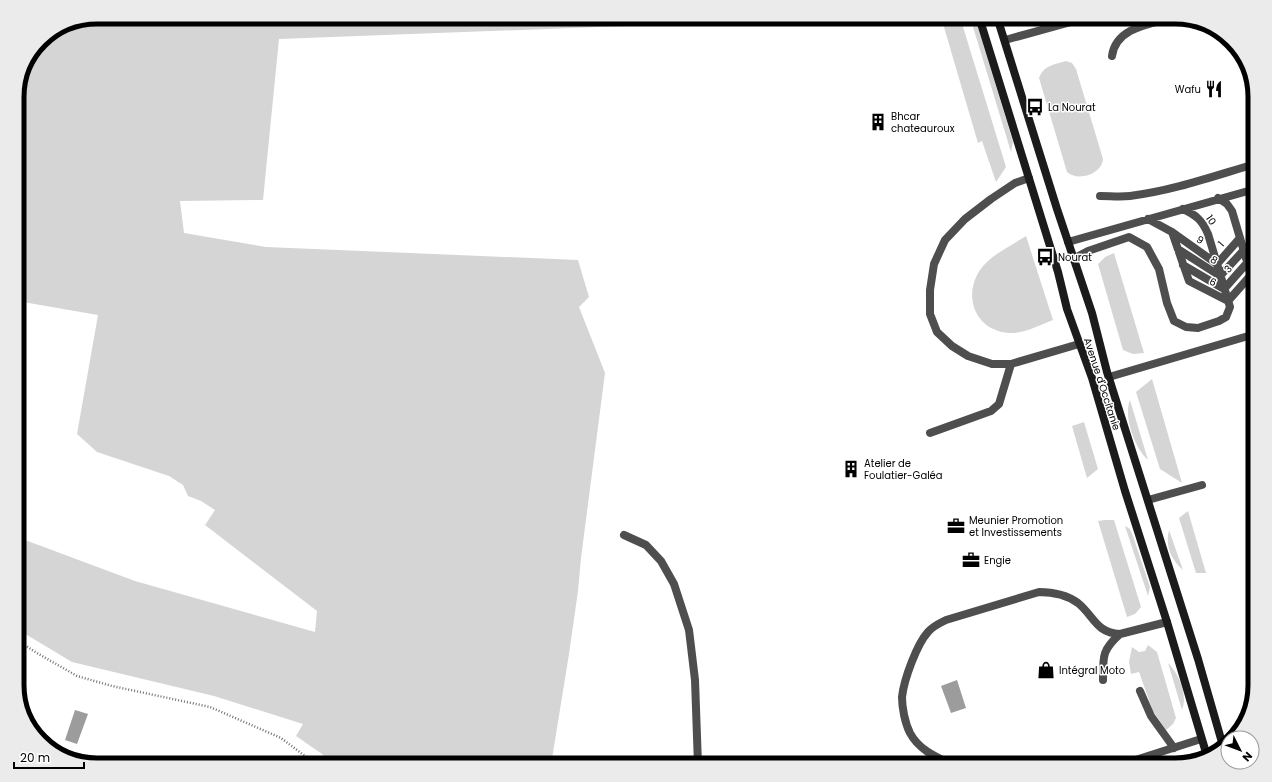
<svg xmlns="http://www.w3.org/2000/svg" width="1272" height="782" font-family="Poppins,sans-serif">
<rect width="100%" height="100%" fill="#fff"/>
<path fill="#d5d5d5" d="M97,17h660v4l-478,18 -16,161 -83,1 4,32 82,14 312,13 11,37 -10,10 26,66 -24,185 -3,33 -9,63 -18,111h-218l-11,-11 -26,-18 7,-12 -89,-28 -142,-34 -55,-33v-92l118,44 180,51 2,-21 -112,-86 10,-15 -14,-9 -13,-5 -5,-11 -14,-9 -72,-24 -20,-18 21,-119 -81,-14v-209l8,-30 16,-22 26,-17z
M941,17h19l46,150 -10,15 -14,-41 -4,2z
M970,17h5l38,125 -2,10z
M1066,61l6,2 4,6 27,90c-1,15 -25,23 -36,13l-28,-94c5,-13 14,-13 27,-17z
M1026,236l27,84c-13,5 -30,14 -44,13 -33,-2 -47,-36 -29,-63 9,-14 32,-25 46,-34z
M1114,253l30,100 -11,1 -10,-4 -25,-86 7,-7z
M1152,379l30,104 -22,-14 -24,-77z
M1130,400l18,60c-13,-11 -25,-44 -18,-60z
M1084,422l14,47 -11,9 -15,-52z
M1188,511l18,62h-10l-17,-55z
M1105,520h9l27,87 -6,7 -8,3 -29,-96z
M1125,526l5,3 3,7 17,51 -2,9z
M1169,530l14,40c-12,-11 -18,-23 -14,-40z
M1148,645l9,7 19,66 -3,6 -7,6 -13,-19 -14,-39 -8,2 -2,-12 3,-15 7,5 6,-1z
M1168,663c11,11 20,32 14,47z"/>
<path fill="#9c9c9c" d="M957,680l9,28 -15,5 -10,-27z
M75,710l13,4 -11,30 -12,-4z"/>
<g fill="none" stroke-linecap="round" stroke-linejoin="round">
<path stroke="#707070" stroke-width="2.5" stroke-dasharray="1 2" stroke-linecap="butt" d="M17,640l20,13 40,23 35,10 98,21 71,31 36,27"/>
<path stroke="#4e4e4e" stroke-width="8" d="M1005,40l84,-23
M1112,56c4,-29 39,-32 63,-39
M1029,178l-14,5 -24,16 -26,20 -20,21 -11,24 -4,26v24l7,18 15,14 16,10 24,8h19l68,-20
M1100,196c10,0 20,1 30,0 42,-5 84,-20 125,-32
M1148,219l24,13 45,32 23,-26
M1172,232l17,49 39,20 23,-26 -19,-64 -5,-7 -9,-6
M1068,242l187,-53
M1178,249l42,27 23,-25
M1073,259l15,-8 41,-14 18,10 12,22 8,34 7,18 12,6 12,1 21,-7 7,-4 4,-10 -22,-73c-6,-14 -12,-19 -25,-25
M1183,265l41,24 23,-26
M1109,377l146,-43
M930,433l61,-22 8,-7 12,-40
M1148,500l54,-15
M1103,680c0,-24 -1,-30 17,-46
M1140,691l11,25 23,32
M1126,763l75,-24
M953,765c-17,-8 -34,-15 -43,-32 -5,-10 -8,-25 -8,-36 2,-18 15,-53 26,-65 5,-6 12,-9 18,-12l93,-28c13,0 28,3 39,11 16,13 18,30 42,31l47,-12"/>
<path stroke="#4e4e4e" stroke-width="8" d="M624,535l22,10 15,16 13,23 15,46 6,50 3,85
M247,760v5"/>
<path stroke="#1b1b1b" stroke-width="8" d="M979,17l79,255 9,37 25,69 33,113 42,131 40,134
M997,17l60,192 35,104 15,59 91,287 25,87"/>
</g>
<defs>
<g id="restaurant-bare" transform="scale(1.38)"><path d="M-5-6h1v4h1v-4h1v4h1v-4h1v5L-1.5 .5V6h-2V.5L-5-1ZM5-6V6H3V1.5H1.5Q1.5-4 5-6Z" fill="#000" stroke="#fff" stroke-width="2.5" paint-order="stroke"/></g>
<g id="bus-bare" transform="scale(1.38)"><path d="M-5-6H5V4H4V6H2V4H-2V6H-4V4H-5ZM-3.5-4V0h7V-4ZM-3.5 1.2v1.5H-2V1.2ZM2 1.2v1.5H3.5V1.2Z" fill="#000" stroke="#fff" stroke-width="2.5" paint-order="stroke"/></g>
<g id="building-bare" transform="scale(1.38)"><path d="M-4-6H4V6H1V3H-1V6H-4ZM-2.5-4.3h1.7v1.8h-1.7ZM.8-4.3h1.7v1.8H.8ZM-2.5-1h1.7V.8h-1.7ZM.8-1h1.7V.8H.8Z" fill="#000" stroke="#fff" stroke-width="2.5" paint-order="stroke"/></g>
<g id="office-bare" transform="scale(1.38)"><path d="M-6-3h4V-5.5h4V-3h4V5H-6ZM-1-4.5V-3h2v-1.5ZM-6 0V1H6V0Z" fill="#000" stroke="#fff" stroke-width="2.5" paint-order="stroke"/></g>
<g id="shop-bare" transform="scale(1.38)"><path d="M-5-2.5h2.3a2.7 3.5 0 0 1 5.4 0H5L5.5 6h-11ZM-1.5-2.5h3a1.5 2.3 0 0 0-3 0Z" fill="#000" stroke="#fff" stroke-width="2.5" paint-order="stroke"/></g>
</defs>
<g fill-rule="evenodd">
<use href="#restaurant-bare" x="1214" y="89"/>
<use href="#bus-bare" x="1035" y="107"/>
<use href="#building-bare" x="878" y="122"/>
<use href="#bus-bare" x="1045" y="257"/>
<use href="#building-bare" x="851" y="469"/>
<use href="#office-bare" x="956" y="526"/>
<use href="#office-bare" x="971" y="560"/>
<use href="#shop-bare" x="1046" y="670"/>
</g>
<g text-anchor="middle" dominant-baseline="central" stroke-width="3" stroke-linejoin="round" paint-order="stroke">
<g font-size="10" fill="#000" stroke="#fff" text-anchor="start">
<text x="1201" y="89" text-anchor="end">Wafu</text>
<text x="1048" y="107">La Nourat</text>
<text x="891" y="116">Bhcar<tspan x="891" dy="12">chateauroux</tspan></text>
<text x="1058" y="257">Nourat</text>
<text x="864" y="463">Atelier de<tspan x="864" dy="12">Foulatier-Galéa</tspan></text>
<text x="969" y="520">Meunier Promotion<tspan x="969" dy="12">et Investissements</tspan></text>
<text x="984" y="560">Engie</text>
<text x="1059" y="670">Intégral Moto</text>
</g>
<g font-size="10" fill="#000" stroke="#fff">
<text transform="translate(1211 220) rotate(56)">10</text>
<text transform="translate(1200 240) rotate(35)">9</text>
<text transform="translate(1221 244) rotate(-47)">1</text>
<text transform="translate(1214 260) rotate(32)">8</text>
<text transform="translate(1228 269) rotate(-48)">3</text>
<text transform="translate(1213 282) rotate(27)">6</text>
<text transform="translate(1102 384) rotate(72)">Avenue d'Occitanie</text>
</g>
</g>
<path d="M0 0H1272V782H0ZM97 24H1175A73 73 0 0 1 1248 97V685A73 73 0 0 1 1175 758H97A73 73 0 0 1 24 685V97A73 73 0 0 1 97 24Z" fill="#ebebeb" fill-rule="evenodd"/>
<path fill="none" stroke="#000" stroke-width="5" d="M97 24H1175A73 73 0 0 1 1248 97V685A73 73 0 0 1 1175 758H97A73 73 0 0 1 24 685V97A73 73 0 0 1 97 24Z"/>
<g transform="translate(1240 750) rotate(132)"><circle r="19" fill="#ffffff" stroke="#999999"/>
<path d="M0-3L7 15L0 10L-7 15Z" fill="#000000"/>
<text y="-6" font-size="11" font-weight="bold" text-anchor="middle" fill="#000000">N</text>
</g>
<path d="M14 762v6h70v-6" fill="none" stroke="#000000" stroke-width="2"/>
<text x="20" y="762" font-size="12" fill="#000000" stroke="#ffffff" stroke-width="3" paint-order="stroke">20 m</text>
</svg>
